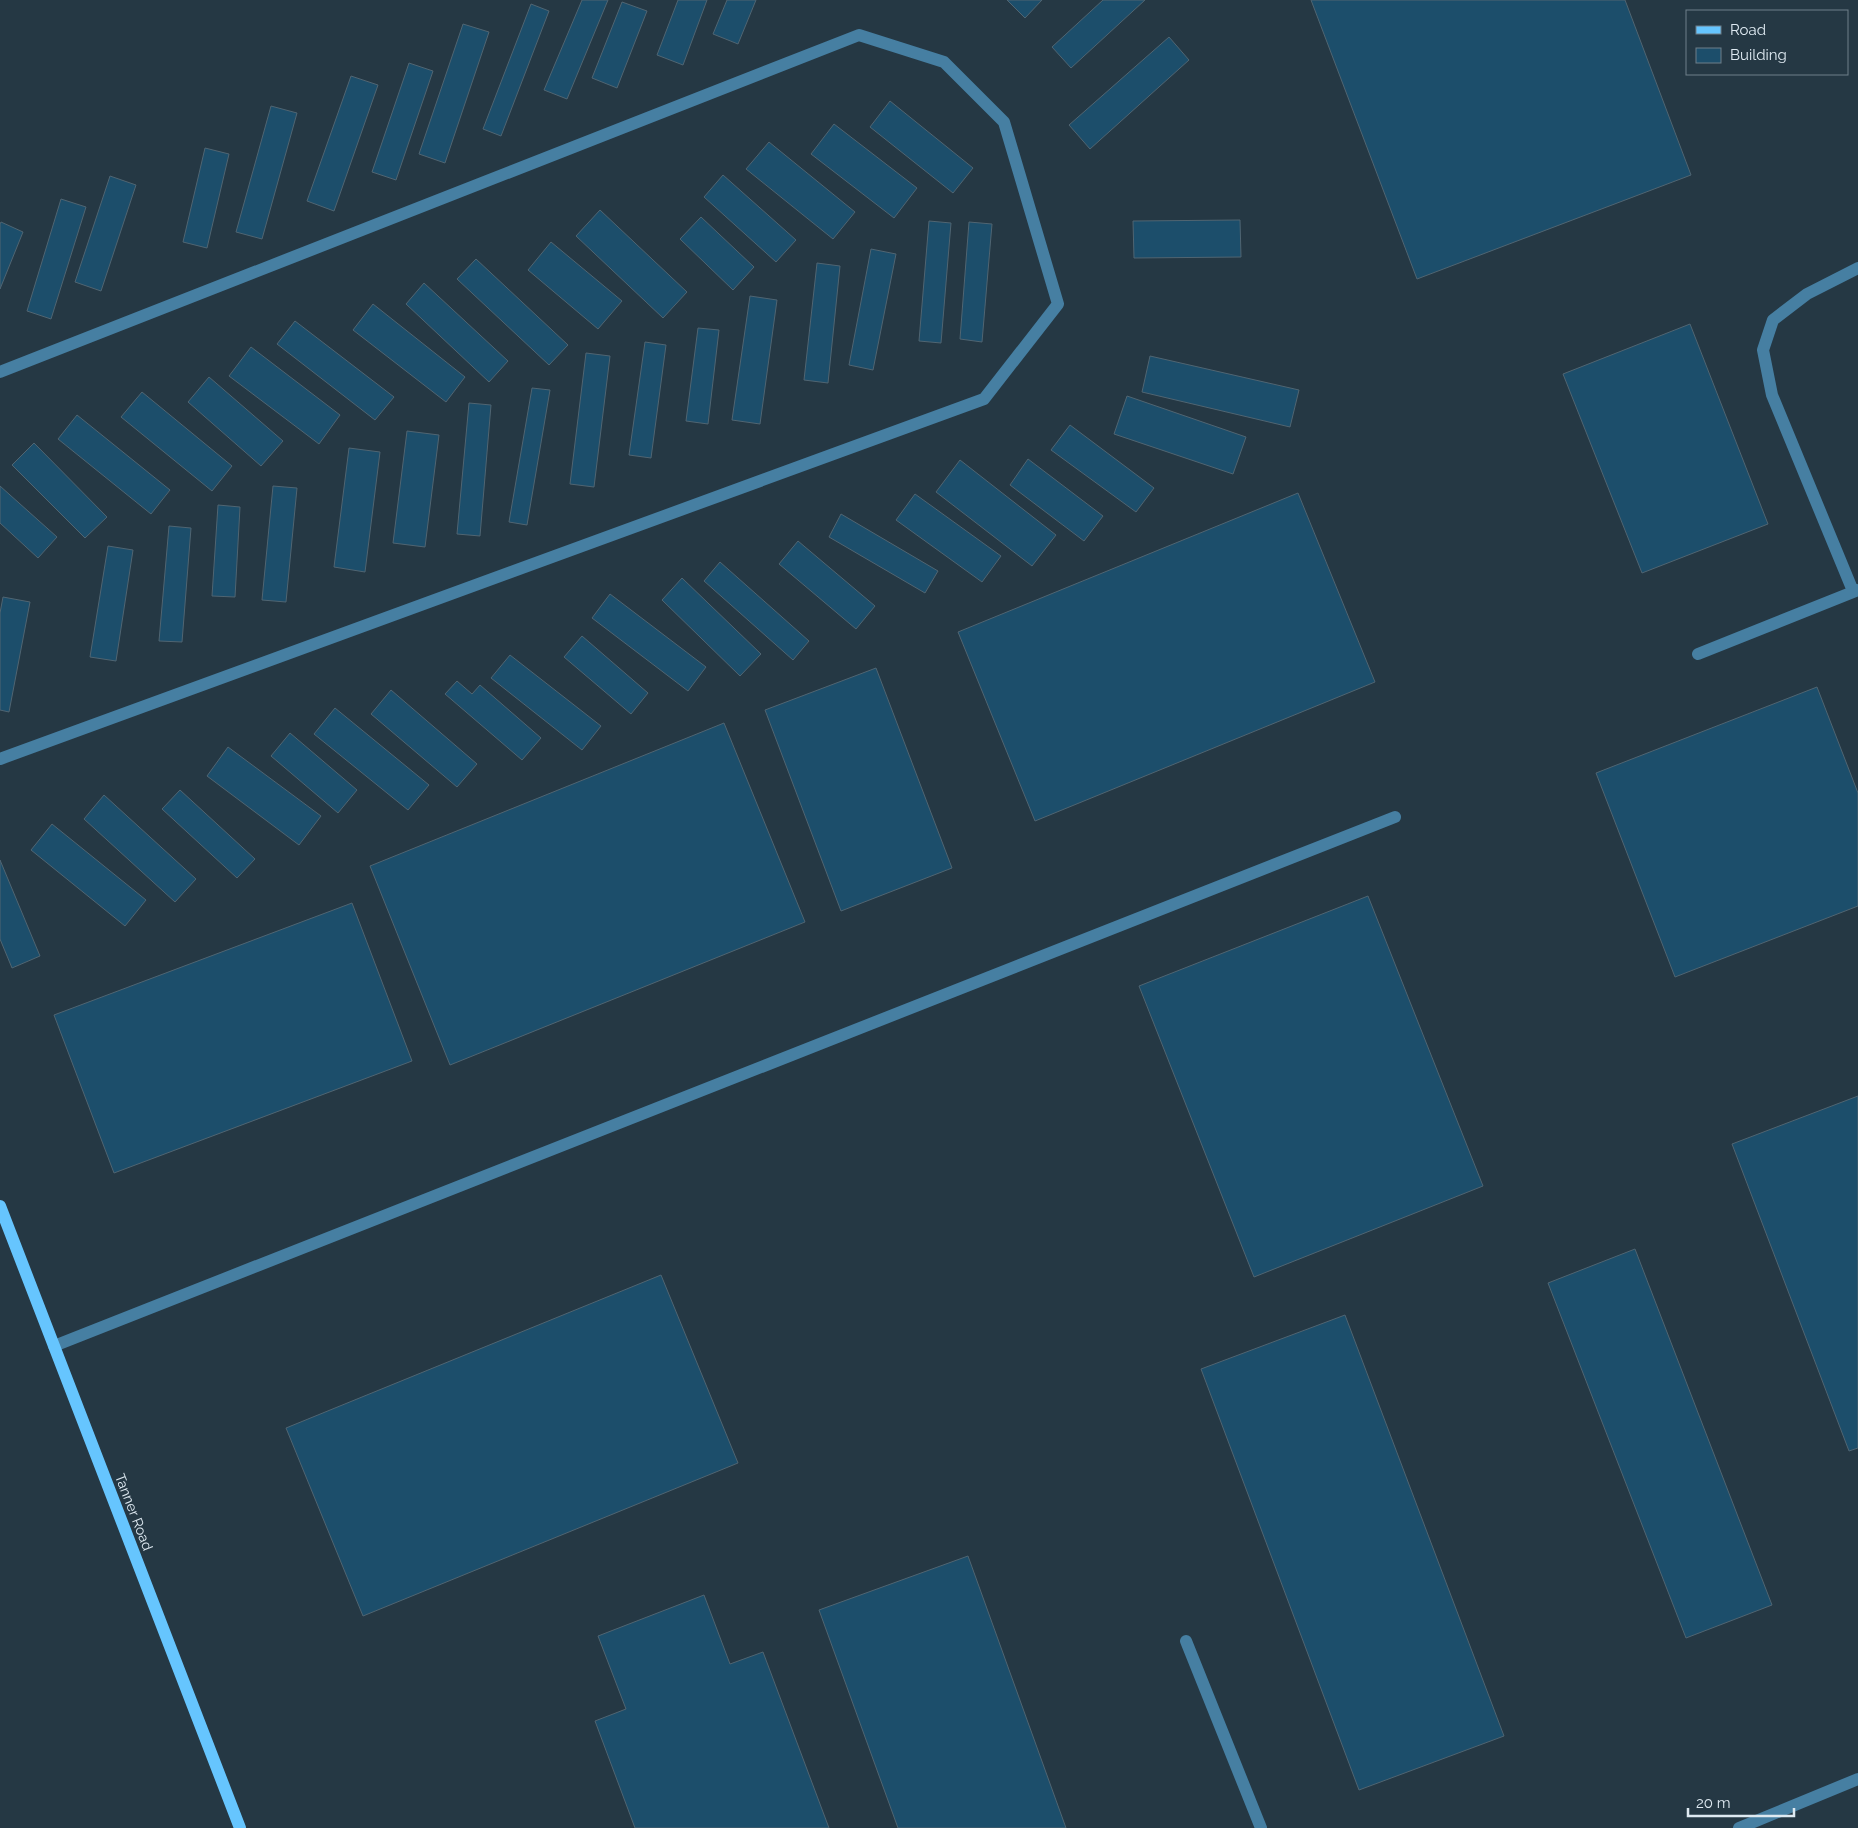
<svg xmlns="http://www.w3.org/2000/svg" width="1858" height="1828" font-family="Raleway,sans-serif">
<rect width="100%" height="100%" fill="#253844"/>
<path fill="#1c4e6b" stroke="#506572" d="M582,0h26l-41,99 -23,-9z
M678,0h29l-24,65 -26,-10z
M727,0h29l-18,44 -25,-10z
M1007,0h35l-17,18z
M1103,0h42l-74,68 -19,-21z
M1311,0h314l66,175 -274,104z
M622,2l25,9 -30,77 -25,-10z
M531,4l18,7 -48,125 -18,-7z
M463,24l26,8 -44,131 -26,-9z
M1169,37l20,23 -99,89 -21,-24z
M409,63l24,8 -37,109 -24,-8z
M351,76l27,9 -44,126 -27,-10z
M890,101l83,67 -20,25 -83,-66z
M271,106l26,7 -35,126 -26,-7z
M834,124l83,64 -23,30 -83,-64z
M769,142l86,70 -22,27 -87,-70z
M205,148l24,6 -22,94 -24,-6z
M723,175l73,65 -20,22 -72,-65z
M110,176l26,9 -35,106 -26,-9z
M61,199l25,8 -35,112 -24,-8z
M600,210l87,82 -24,26 -87,-82z
M701,217l53,50 -21,23 -53,-51z
M1240,220l1,37 -107,1 -1,-37z
M929,221l22,2 -10,120 -22,-2z
M1,222l22,10 -23,57v-65z
M969,222l23,2 -10,118 -22,-3z
M551,242l71,59 -24,28 -70,-59z
M871,249l25,5 -23,116 -24,-5z
M476,259l92,86 -19,20 -92,-86z
M817,263l23,3 -12,117 -24,-3z
M424,283l84,78 -19,21 -83,-78z
M750,296l27,4 -17,124 -28,-4z
M373,304l92,73 -19,25 -93,-72z
M295,321l99,76 -19,23 -98,-76z
M1690,324l78,200 -126,49 -79,-199z
M698,328l21,2 -11,94 -22,-3z
M645,342l21,3 -15,113 -22,-3z
M251,347l89,68 -21,29 -90,-68z
M586,353l24,3 -16,131 -24,-3z
M1150,356l149,34 -9,37 -148,-35z
M209,377l74,64 -22,25 -73,-64z
M532,388l18,2 -23,135 -18,-3z
M142,392l90,74 -20,25 -91,-74z
M1127,396l119,41 -13,37 -119,-40z
M469,403l22,2 -11,131 -23,-2z
M77,415l93,75 -19,24 -93,-75z
M1070,425l84,63 -18,24 -85,-62z
M407,431l32,4 -14,112 -32,-4z
M34,443l73,74 -22,21 -73,-73z
M349,448l31,4 -15,120 -31,-5z
M1028,459l75,57 -19,25 -74,-56z
M960,460l96,75 -24,31 -96,-74z
M0,486l57,51 -19,21 -38,-35z
M273,486l24,2 -11,114 -24,-2z
M1298,493l77,189 -340,139 -77,-189z
M915,494l86,62 -19,26 -86,-62z
M218,505l22,2 -5,90 -23,-1z
M841,514l97,57 -13,22 -96,-56z
M169,526l22,2 -9,114 -23,-1z
M798,541l77,65 -19,23 -77,-65z
M108,546l25,4 -17,111 -26,-4z
M720,562l89,79 -16,19 -89,-79z
M682,578l79,76 -21,22 -78,-76z
M610,594l96,73 -18,24 -96,-73z
M3,597l27,5 -21,110 -9,-2v-97z
M582,636l66,57 -17,21 -67,-57z
M510,655l91,71 -19,24 -91,-72z
M876,668l76,200 -111,43 -76,-201z
M457,681l15,13 8,-9 61,53 -19,22 -77,-66z
M1817,687l41,106v113l-183,71 -79,-204z
M391,690l86,74 -20,23 -86,-73z
M335,708l94,77 -21,25 -94,-76z
M724,723l81,199 -355,143 -80,-199z
M290,733l67,57 -19,23 -67,-57z
M228,747l93,69 -22,29 -92,-69z
M180,790l75,69 -18,19 -75,-69z
M104,795l92,84 -21,23 -91,-83z
M52,824l94,76 -21,26 -94,-76z
M0,860l40,96 -28,12 -12,-29z
M1368,896l115,290 -229,91 -115,-291z
M352,903l60,158 -298,112 -60,-158z
M1858,1096v352l-9,3 -117,-307z
M1635,1249l137,356 -86,33 -138,-355z
M661,1275l77,188 -375,153 -77,-188z
M1345,1315l159,421 -145,54 -158,-421z
M968,1556l98,272h-168l-79,-218z
M704,1595l26,69 33,-12 66,176h-194l-40,-107 31,-12 -28,-73z"/>
<g fill="none" stroke-linecap="round" stroke-linejoin="round">
<path stroke="#467fa2" stroke-width="12" d="M0,372l859,-337 85,27 60,60 54,182 -74,95 -984,360
M1853,591l-81,-196 -9,-45 10,-30 34,-26 51,-26
M1698,654l160,-64
M54,1346l1341,-529
M1186,1641l75,187
M1739,1828l119,-49"/>
<path stroke="#66c5fe" stroke-width="12" d="M0,1206l240,622"/>
</g>
<g text-anchor="middle" dominant-baseline="central" stroke-width="4.5" stroke-linejoin="round" paint-order="stroke">
<g font-size="14" fill="#dee9f1" stroke="#253844">
<text transform="translate(134 1512) rotate(69)">Tanner Road</text>
</g>
</g>
<rect x="1686" y="10" width="162" height="65" fill="#253844" stroke="#6f7f89"/>
<rect x="1696" y="26" width="25" height="8" fill="#66c5fe" stroke="#6f7f89"/>
<text x="1730" y="35" font-size="15" fill="#dee9f1">Road</text>
<rect x="1696" y="48" width="25" height="15" fill="#1c4e6b" stroke="#6f7f89"/>
<text x="1730" y="60" font-size="15" fill="#dee9f1">Building</text>
<path d="M1688 1808v8h106v-8" fill="none" stroke="#dee9f1" stroke-width="2.5"/>
<text x="1696" y="1808" font-size="15" fill="#dee9f1" stroke="#253844" stroke-width="4" paint-order="stroke">20 m</text>
</svg>
